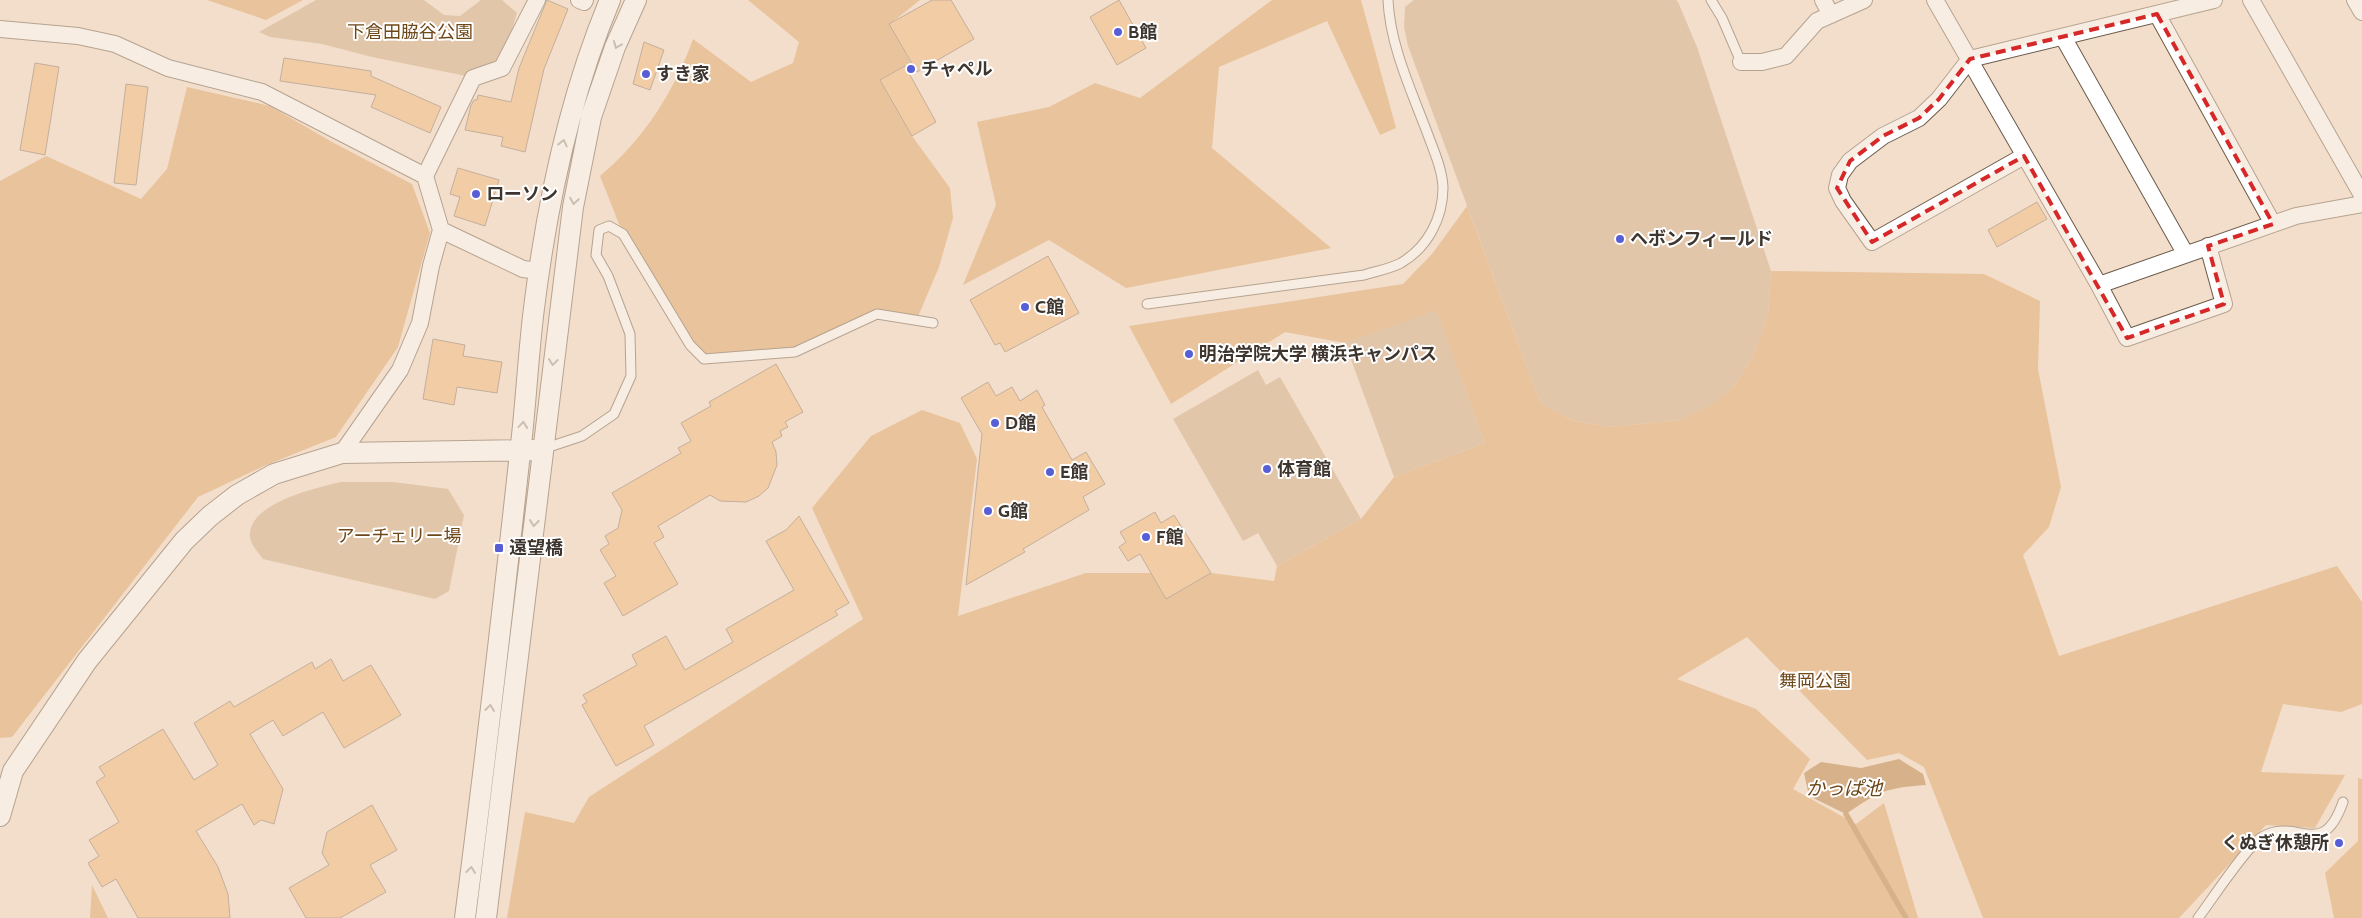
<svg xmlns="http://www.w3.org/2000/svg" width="2362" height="918" font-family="Cabin,'Noto Sans JP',sans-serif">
<rect width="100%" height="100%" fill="#f2decb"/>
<path fill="#cea883" d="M316,0h108l20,15 16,1 21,-16h21l15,13 -9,30 -10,21 -32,12 -94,-19 -50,-13 -52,-7 -11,-5z
M1414,0h262l2,2 19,45 74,224 -3,45 -15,40 -18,29 -24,21 -30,14 -70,7 -37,-6 -34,-18 -132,-357 -4,-19 1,-20z
M1436,309l49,134 -91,34 -49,-134z
M1258,370l8,15 14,-8 81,142 -84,47 -19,-33 -15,8 -70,-122z
M341,482h52l55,7 16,26 -15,76 -14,8 -172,-40c-5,-7 -15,-17 -13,-27 4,-30 66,-44 91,-50z"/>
<path fill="#dda265" d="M207,0h96l-37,20z
M748,0h172l-30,24 21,39 -31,17 32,56 38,52 3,30 -14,49 -22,52 -40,-5 -82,38 -91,7 -81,-125 -23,-58c43,-36 74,-84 93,-137l58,43 42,-19 6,-21z
M1272,0h89l35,128 -16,7 -53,-114 -108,46 -7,81 119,100 -205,40 -77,-48 -86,45 33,-80 -19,-83 72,-15 46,-24 45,15z
M187,87l83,19 62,36 80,42 18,49 -32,114 -62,90 -72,29 -66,31 -186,240 -12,1v-557l46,-25 95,43 26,-30z
M1467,206l73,197 34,18 37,6 70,-7 29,-14 25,-21 18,-29 15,-40 3,-45 213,3 56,27 -2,68 23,118 -12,40 -26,28 36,101 278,-90 25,36v102l-21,8 -58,-8 -22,68 84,3 -30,53 -49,-3 -87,93h-196l-59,-151 -25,-14 -32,7 -120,-123 -70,42 79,30 54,50 -17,30 63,35 28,-21 34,115h-1411l18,-106 49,11 15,-26 274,-178 -51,-111 59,-72 51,-26 38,13 17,36 -19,157 128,-43h125l63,8 3,-15 84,-47 33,-42 91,-34 -49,-133 -91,33 -60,-11 -114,72 -42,-78 274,-42 29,-30z
M2358,778l4,1v139h-28l-9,-45 33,-32z
M92,885l16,33h-18z"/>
<path fill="#b37b3d" d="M1899,759l24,15 3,11c-41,3 -46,6 -80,29l-37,-18 -5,-23 17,-11 40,6z"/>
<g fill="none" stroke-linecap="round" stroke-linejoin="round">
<path stroke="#b37b3d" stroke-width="5.5" d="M1846,814l60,104"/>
</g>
<path fill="#f2b678" stroke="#887665" d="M547,0l21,9 -24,60 -19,83 -24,-6 2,-9 -38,-7 6,-25 3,-5h3l1,-5 33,7 8,-34z
M932,0h19l23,39 -57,33 -28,-48z
M1119,0l27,48 -29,17 -27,-48z
M644,42l20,8 -14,40 -17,-6z
M284,58l87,13v5l70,31 -11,26 -59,-26 5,-12 -96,-14z
M35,63l24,4 -14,88 -25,-5z
M905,66l31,56 -24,14 -32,-56z
M126,84l22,3 -12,98 -22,-2z
M458,168l41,12 -14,46 -31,-10 6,-19 -10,-3z
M2037,202l10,17 -50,28 -9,-17z
M1048,256l31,57 -74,39 -5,-9 -5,2 -25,-45z
M433,339l32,6 -2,11 39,6 -5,31 -40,-6 -3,18 -31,-6z
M776,364l27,48 -18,10 3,5 -8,4 2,5 -10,6 4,10 1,13 -9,23 -9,8 -13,6 -26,-1 -10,-6 -52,31 6,11 -10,6 24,41 -55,32 -19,-33 12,-7 -16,-26 9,-6 -4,-8 13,-8 4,-18 -10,-17 69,-40 -3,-5 13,-7 -10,-18 30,-17 -2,-4z
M988,382l8,14 16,-9 8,14 17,-11 8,15 -3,2 30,53 14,-8 19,32 -22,13 6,13 -66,39 2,3 -59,33 16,-151 -21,-36z
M1155,512l6,11 13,-8 37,58 -45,26 -26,-45 -12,7 -9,-14 7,-5 -6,-10z
M799,516l50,87 -14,8 3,4 -194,111 10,19 -38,21 -34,-61 5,-3 -4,-7 54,-30 -5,-10 34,-19 19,34 48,-28 -7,-13 68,-39 -28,-49 20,-11z
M331,659l12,22 28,-16 30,50 -57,33 -21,-36 -40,24 -10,-16 -23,14 33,55 -9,35 -13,-4 -7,5 -12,-21 -46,27 22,36 10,27 2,24h-92l-22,-39 -14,8 -14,-24 11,-7 -10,-16 30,-18 -23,-40 9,-6 -6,-9 64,-38 31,51 24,-15 -24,-42 36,-22 4,6 78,-45 3,7z
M372,805l25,45 -27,15 16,27 -46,26h-34l-17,-30 40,-23 -7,-12 5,-21z"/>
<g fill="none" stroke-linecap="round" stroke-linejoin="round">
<g stroke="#6c5b4a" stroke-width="11">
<path id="service" d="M1711,0l11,18 19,44
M1147,304l217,-29c12,-4 26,-6 37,-12 27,-16 42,-45 42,-76 -1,-18 -9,-36 -15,-52 -16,-43 -38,-89 -40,-135
M543,449l39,-13 32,-22 17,-38 -1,-42 -22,-58 -12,-21 3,-25 10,-4 14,8 67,111 14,14 91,-7 82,-38 56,9
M2198,918c13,-17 48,-71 64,-81 36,-21 60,25 81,-35"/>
</g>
<g stroke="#6c5b4a" stroke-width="18">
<path id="minor" d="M579,0l5,2 1,-2
M1823,0l8,15
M1935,0l164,285 197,-69 66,-12
M2251,0l111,195
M2355,0l7,12
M2157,14l116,210
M0,29l78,7 37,8 53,24 94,24 163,84
M2063,37l122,216
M1741,62h21l24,-6 31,-35 47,-21
M2024,156l-152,86 -29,-41 -6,-13 3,-13 10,-14 33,-25 36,-18 20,-19 31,-40 244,-59
M441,230l82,39 16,2
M2099,285l28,53 97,-34 -16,-58
M342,453l58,-83 20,-47 11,-57 10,-36 -16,-54 48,-98 29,-10 35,-68"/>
</g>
<g stroke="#6c5b4a" stroke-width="22">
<path id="tertiary" d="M0,816l13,-45 74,-110 97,-120 26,-25 27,-21 37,-21 68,-21 192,-3
M465,918c20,-155 38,-310 55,-465 6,-48 8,-97 14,-145 13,-105 35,-210 76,-308
M486,918l87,-711 18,-90 24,-70 21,-47"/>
</g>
<use href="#service" stroke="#fff" stroke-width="9"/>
<use href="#minor" stroke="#fff" stroke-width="16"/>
<use href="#tertiary" stroke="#fff" stroke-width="20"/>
</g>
<defs><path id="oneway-chevron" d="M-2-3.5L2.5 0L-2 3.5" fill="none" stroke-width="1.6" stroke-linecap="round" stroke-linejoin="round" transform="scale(1.25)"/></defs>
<g stroke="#9e9a96">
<use href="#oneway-chevron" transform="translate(617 45) rotate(112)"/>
<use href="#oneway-chevron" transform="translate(563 143) rotate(-78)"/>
<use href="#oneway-chevron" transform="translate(574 201) rotate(99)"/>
<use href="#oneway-chevron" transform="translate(553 362) rotate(97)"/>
<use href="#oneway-chevron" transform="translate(523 425) rotate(-85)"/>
<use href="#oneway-chevron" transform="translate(534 523) rotate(97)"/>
<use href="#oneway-chevron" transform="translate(490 708) rotate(-83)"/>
<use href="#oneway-chevron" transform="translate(471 870) rotate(-83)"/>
</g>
<path d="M0 0H2362V918H0ZM2157,14l116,210 -65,22 16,58 -97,34 -103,-182 -152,86 -35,-54 13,-27 33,-25 36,-18 20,-19 31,-40z" fill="#f2decb" fill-opacity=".55" fill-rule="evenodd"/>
<path fill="none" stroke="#d62828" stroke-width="4" stroke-dasharray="10 6" stroke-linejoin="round" d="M2157,14l116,210 -65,22 16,58 -97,34 -103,-182 -152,86 -35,-54 13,-27 33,-25 36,-18 20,-19 31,-40z"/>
<g fill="#585fd6" stroke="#fff" stroke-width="2">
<circle cx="1118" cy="32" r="5"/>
<circle cx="911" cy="69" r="5"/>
<circle cx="646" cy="74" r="5"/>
<circle cx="476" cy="194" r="5"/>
<circle cx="1620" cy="239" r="5"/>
<circle cx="1025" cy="307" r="5"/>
<circle cx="1189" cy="354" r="5"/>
<circle cx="995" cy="423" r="5"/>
<circle cx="1267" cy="469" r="5"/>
<circle cx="1050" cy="472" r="5"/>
<circle cx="988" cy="511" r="5"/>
<circle cx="1146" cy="537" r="5"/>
<rect x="494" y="543" width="10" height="10" rx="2.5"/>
<circle cx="2339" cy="843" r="5"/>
</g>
<g text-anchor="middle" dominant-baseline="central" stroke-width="4" stroke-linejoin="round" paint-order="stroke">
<g font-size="18" fill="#6f481a" stroke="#fff">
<text x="410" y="32">下倉田脇谷公園</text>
<text x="399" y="536">アーチェリー場</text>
<text x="1815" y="681">舞岡公園</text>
</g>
<g font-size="18" font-weight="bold" fill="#3d352e" stroke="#fff" text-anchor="start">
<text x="1128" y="32">B館</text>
<text x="921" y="69">チャペル</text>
<text x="656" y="74">すき家</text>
<text x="486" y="194">ローソン</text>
<text x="1630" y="239">ヘボンフィールド</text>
<text x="1035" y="307">C館</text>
<text x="1199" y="354">明治学院大学 横浜キャンパス</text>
<text x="1005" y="423">D館</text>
<text x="1277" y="469">体育館</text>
<text x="1060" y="472">E館</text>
<text x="998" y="511">G館</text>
<text x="1156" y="537">F館</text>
<text x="509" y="548">遠望橋</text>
<text x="2329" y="843" text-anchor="end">くぬぎ休憩所</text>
</g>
<g font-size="19" font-style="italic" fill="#6c4416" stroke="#fff">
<text x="1844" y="788">かっぱ池</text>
</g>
</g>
</svg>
